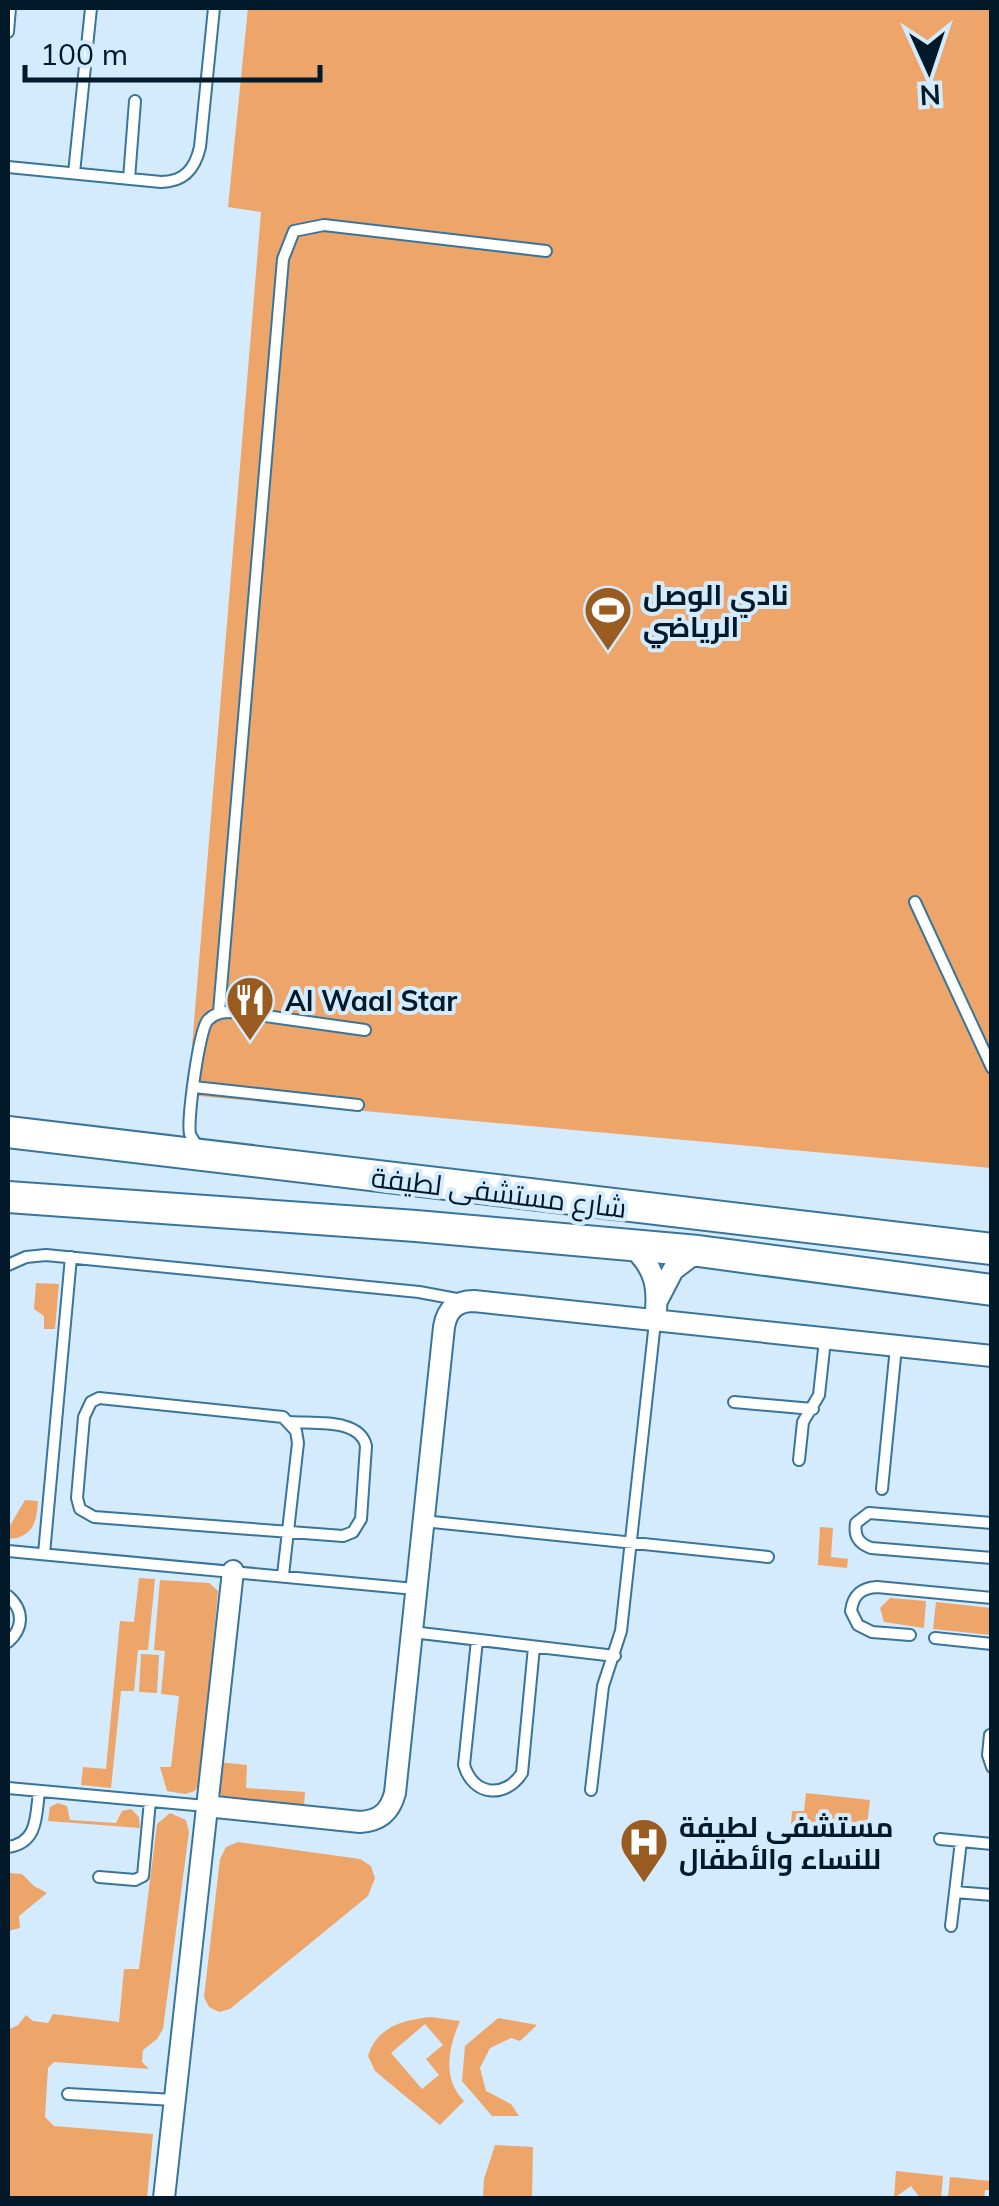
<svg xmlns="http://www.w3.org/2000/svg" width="999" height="2206" font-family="Mulish,Cairo,sans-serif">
<rect width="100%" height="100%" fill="#d3ebfc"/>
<path fill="#eda569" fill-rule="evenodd" d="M248,8h743v1160l-803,-73 73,-883 -33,-5z
M36,1283l23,1 -4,45h-11v-13l-10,-7z
M25,1500l13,1c-1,22 -6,37 -30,38v-10z
M820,1527l13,1 -2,29 17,2 -1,9 -29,-3z
M139,1578l16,1 -7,71h-10l-4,41h-13l-10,97 -30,-3 2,-18 23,2 14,-148 14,1z
M160,1580l49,3 9,8 -18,190 -5,10 -10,3 -18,-3 -7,-24h11l8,-71 -18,-2 4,-43 -11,-1z
M890,1598l36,3 -2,27 -40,-6 -4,-14z
M936,1602l55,6v27l-58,-6z
M141,1654l18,1 -2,38 -18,-1z
M218,1762l29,3 -1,23 59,4 -1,13 -82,-9 -3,-4z
M806,1793l64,7 -4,34 -75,-9 1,-14h12z
M58,1803l9,3 3,14 46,3 6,-12 9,-2 8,8 1,11 -92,-7 2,-14z
M170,1813l16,7 3,12 -26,197 -6,10 -14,11 -1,12 7,7 -95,-7 -6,6 -3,49 9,9 99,8 -6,64h-139v-168l10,-5 8,-10 7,6 15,2 5,-9 66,8 5,-53h15l18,-145z
M238,1842l122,17 11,7 4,12 -7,18 -138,113 -11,3 -10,-5 -5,-10 16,-138 6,-12z
M8,1873l14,1 12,12 13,7 -28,23 1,12 -12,3z
M431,2017l29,4c-12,27 -18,58 4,80l-24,24 -65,-54 -7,-15c9,-29 34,-36 63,-39zM425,2024l18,21 -17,14 13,16 -17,14 -31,-36z
M498,2018l39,7 -17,16 -9,-3 -21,10 -10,20 6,23 25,13 8,12h-27l-30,-35 3,-35z
M495,2145l38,2 -1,51h-49l1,-19z
M896,2171l47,5 -2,22h-21l-9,-12 -17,12z
M950,2177l41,4v9h-6l-1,8h-36z"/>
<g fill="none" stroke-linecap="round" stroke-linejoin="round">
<g stroke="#39749b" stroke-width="14">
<path id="lane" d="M8,32l2,-24
M8,167l153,15c23,0 34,-13 39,-35l14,-139
M74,173l17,-165
M129,179l6,-78
M915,902l77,166
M219,1012l64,-753 11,-28 30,-6 222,26
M194,1087l164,18
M199,1148c-2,-2 -8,-11 -9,-14 -3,-13 9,-106 18,-114 9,-9 18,-8 29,-8l128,18
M8,1265l18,-8 20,-2 373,37 43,8
M734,1402l79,7
M799,1460l4,-38 16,-27 6,-55
M882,1489l14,-142
M423,1521l345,36
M992,1523l-123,-10 -13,10c-2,13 2,20 15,25l121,10
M8,1551l407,38
M44,1554l27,-297
M283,1575l15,-132 -2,-12 -13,-14 -184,-19 -8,4 -7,15 -7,81 3,11 14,8 249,19 10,-4 8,-13 5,-73c-6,-28 -52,-22 -76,-24
M8,1596c16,14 16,32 0,46
M412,1632l203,24
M910,1635l-38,-3 -14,-7 -7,-14c2,-16 10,-23 26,-24l115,11
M935,1638l57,6
M477,1640l-13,125c9,31 41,34 58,8l12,-126
M990,1735l-2,20 4,12
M8,1788l198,18
M591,1790l12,-104 18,-55 34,-309
M940,1839l52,5
M8,1847c30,-4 28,-31 31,-56
M99,1877l36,3 8,-4 7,-75
M955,1892l37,3
M951,1926l10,-85
M68,2094l106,6"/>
</g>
<g stroke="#39749b" stroke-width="24">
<path id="street" d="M630,1245c27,23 29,44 25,77
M658,1299l15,-29 25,-19
M206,1806l154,16c20,-1 30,-10 35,-29l49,-466c3,-18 13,-26 30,-26l518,55
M164,2198l69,-627"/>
</g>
<g stroke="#39749b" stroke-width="34">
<path id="secondary" d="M8,1132l984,117
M8,1197l408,29 282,25 294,39"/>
</g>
<use href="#lane" stroke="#fff" stroke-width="10"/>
<use href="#street" stroke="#fff" stroke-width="20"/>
<use href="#secondary" stroke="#fff" stroke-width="30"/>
</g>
<defs>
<g id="stadium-pin" transform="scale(2.5)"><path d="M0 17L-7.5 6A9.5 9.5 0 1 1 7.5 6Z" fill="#995b20" stroke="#d3ebfc"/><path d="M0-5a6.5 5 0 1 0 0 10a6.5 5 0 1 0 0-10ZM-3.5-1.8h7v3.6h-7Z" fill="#fff"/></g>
<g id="restaurant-pin" transform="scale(2.5)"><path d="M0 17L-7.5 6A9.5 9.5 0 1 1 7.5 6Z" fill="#995b20" stroke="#d3ebfc"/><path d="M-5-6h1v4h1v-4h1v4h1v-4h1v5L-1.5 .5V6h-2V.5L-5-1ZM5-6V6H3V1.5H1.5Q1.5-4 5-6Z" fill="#fff"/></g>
<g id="hospital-pin" transform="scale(2.5)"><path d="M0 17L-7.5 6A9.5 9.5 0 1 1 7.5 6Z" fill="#995b20" stroke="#d3ebfc"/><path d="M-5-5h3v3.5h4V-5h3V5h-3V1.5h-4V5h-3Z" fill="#fff"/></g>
</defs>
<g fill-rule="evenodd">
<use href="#stadium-pin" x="608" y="610"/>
<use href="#restaurant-pin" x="250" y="1000"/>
<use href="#hospital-pin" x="644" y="1842"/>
</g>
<g text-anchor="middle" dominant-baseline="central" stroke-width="8" stroke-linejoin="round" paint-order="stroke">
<g font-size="28" font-weight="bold" fill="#011928" stroke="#d3ebfc" text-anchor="start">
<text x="643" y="594">نادي الوصل<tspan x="643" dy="32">الرياضي</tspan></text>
<text x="285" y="1000">Al Waal Star</text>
<text x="679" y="1826">مستشفى لطيفة<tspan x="679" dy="32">للنساء والأطفال</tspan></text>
</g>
<g font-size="28" fill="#011928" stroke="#d3ebfc">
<text transform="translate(499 1192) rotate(7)">شارع مستشفى لطيفة</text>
</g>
</g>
<rect width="999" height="2206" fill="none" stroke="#011928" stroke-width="20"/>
<g transform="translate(929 70) rotate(177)" stroke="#d3ebfc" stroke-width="8" paint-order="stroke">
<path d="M0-8L18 38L0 25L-18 38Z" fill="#011928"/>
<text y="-15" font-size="28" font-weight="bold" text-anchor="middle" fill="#011928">N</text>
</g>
<path d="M25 65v15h295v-15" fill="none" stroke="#011928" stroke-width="5"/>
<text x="40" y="65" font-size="30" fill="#011928" stroke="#d3ebfc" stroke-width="8" paint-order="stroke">100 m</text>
</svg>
